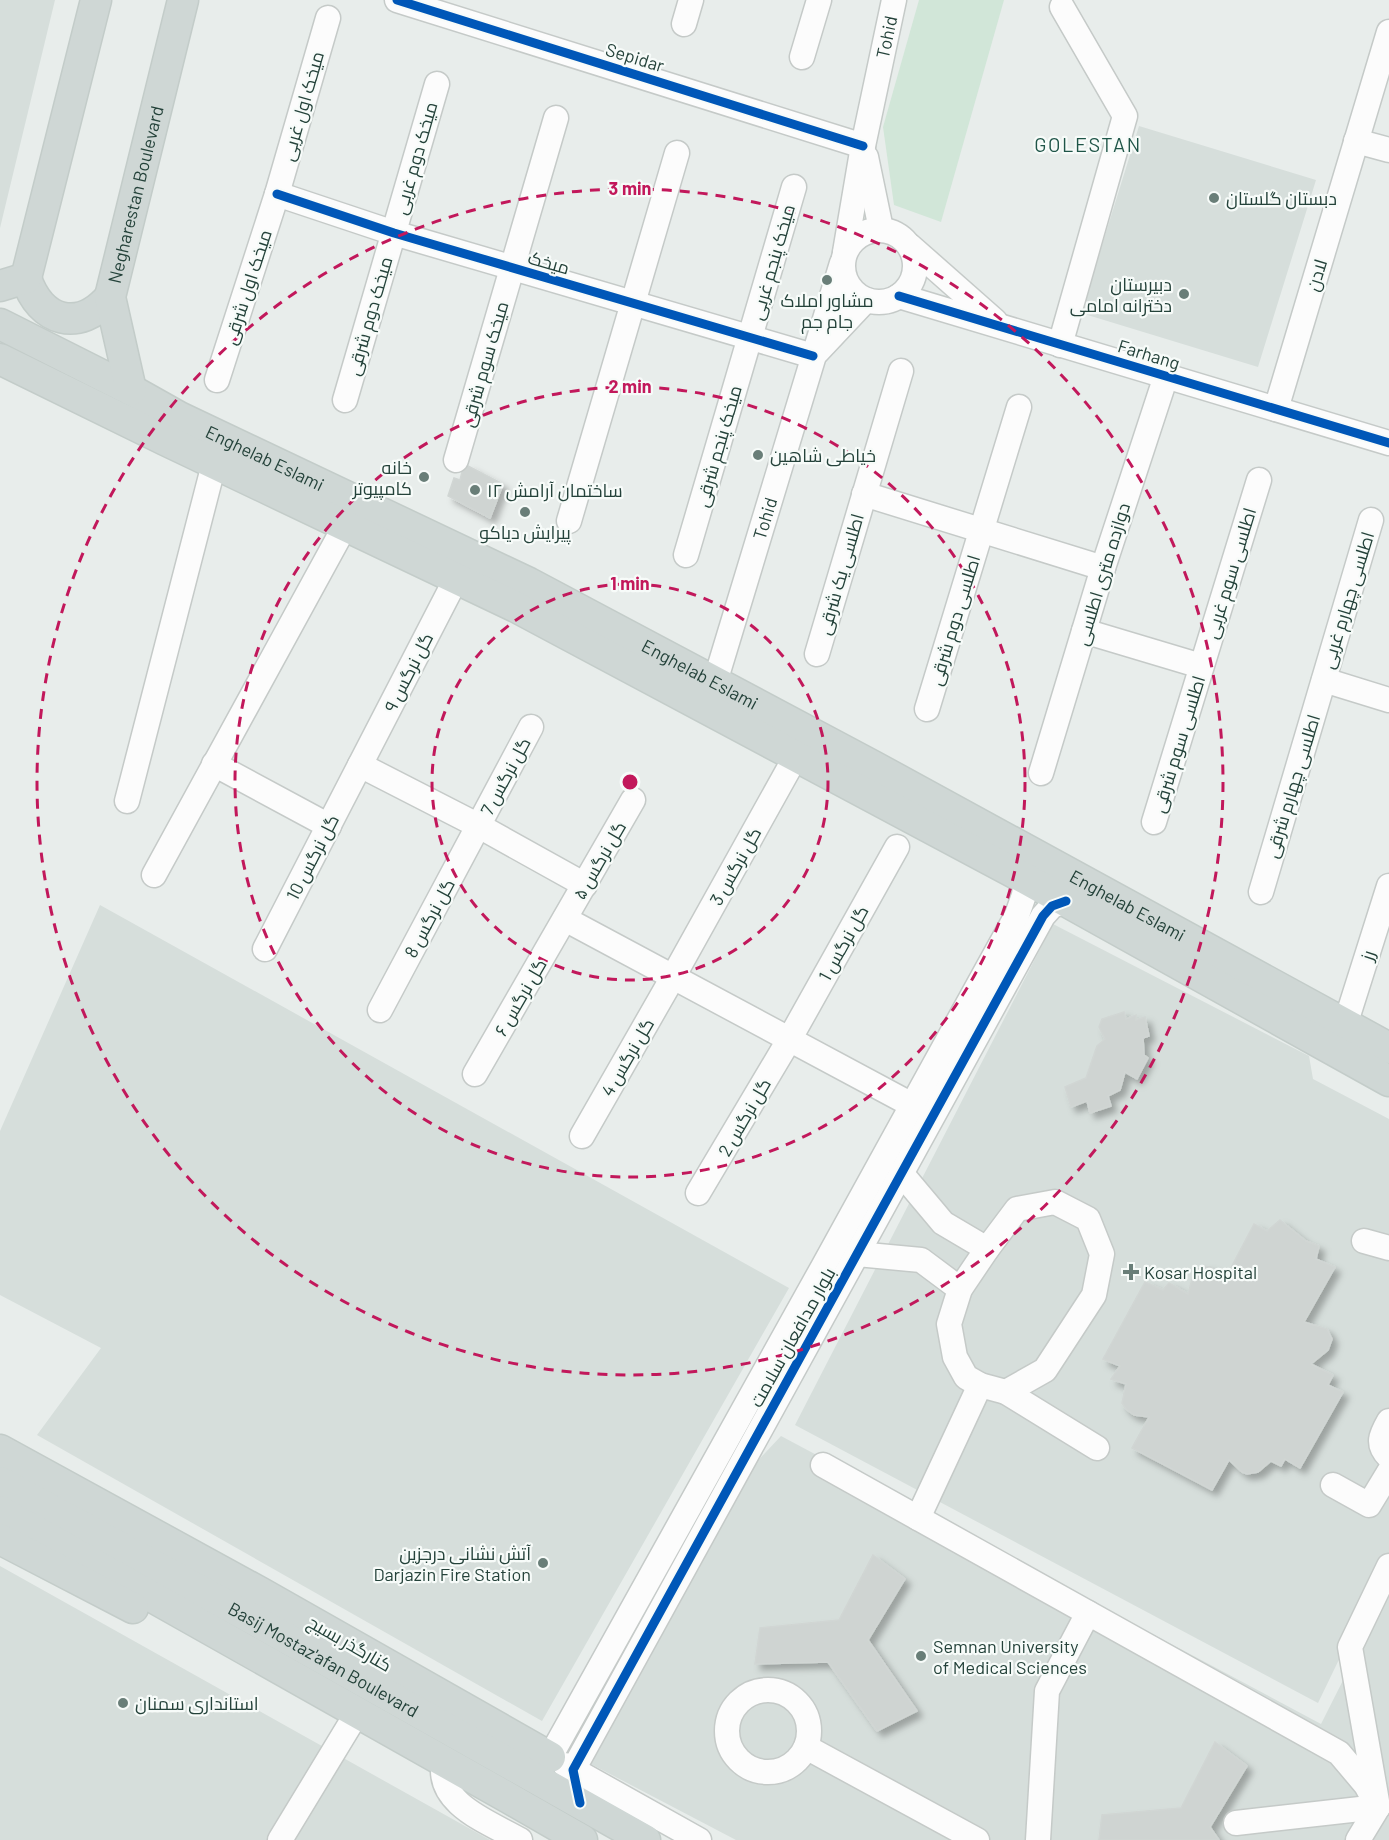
<svg xmlns="http://www.w3.org/2000/svg" width="1389" height="1840" font-family="Barlow,Cairo,sans-serif">
<defs>
<filter id="shadow"><feDropShadow dx="5.5" dy="5.5" stdDeviation="3" flood-color="#0004"/></filter>
</defs>
<rect width="100%" height="100%" fill="#e8edeb"/>
<path fill="#d6dedb" d="M0,0h55l-55,228z
M1139,126l177,54 -58,187 -177,-54z
M100,905l689,383 -247,433 -505,-286 64,-87 -101,-53v-164z
M1053,924l256,132 4,23 76,40v437l-71,147 -523,-278z
M781,1436l540,288 68,-135v251h-653l-147,-77 160,-293z
M0,1566l490,274h-490z"/>
<path fill="#d1e6d8" d="M919,0h85l-63,222 -47,-17 -11,-78z"/>
<path fill="#cfd4d2" stroke="#d1d6d4" stroke-width="1.5" filter="url(#shadow)" d="M468,466l35,18 -13,34 -42,-22 6,-18 6,2 2,-8z
M1124,1012l2,7 10,-4v5l9,-3 4,19 -6,2 1,17 4,3 -11,21 -12,-7 -5,18 -12,6 3,10 -21,7 -3,-12 -16,6 -6,-20 21,-9 11,-32 8,-7 -6,-12 3,-8z
M1280,1220l26,21 13,5 -3,13 19,8 -31,55 23,7 5,10 -4,11 -17,14 22,11 -5,10 15,7 -43,76 -15,-9 -4,7 -10,-5 -13,11 -11,2 -5,-2 -13,-12 -17,30 -80,-42 17,-31 -15,-2 -8,-6 -4,-6 4,-19 -15,-5 9,-13 -17,-7 42,-77 18,8 6,-7 19,11 6,-22 9,-6 8,1 13,14 30,-57 13,7z
M873,1555l32,24 -37,61 49,71 -40,20 -49,-69 -73,2 5,-36 79,-8z
M1215,1742l32,24 -37,61 9,13h-120l3,-25 79,-7z"/>
<g fill="none" stroke-linecap="round" stroke-linejoin="round">
<g stroke="#c5cac8" stroke-width="27">
<g id="minor">
<path d="M397,0l466,146"/>
<path d="M684,24l7,-24"/>
<path d="M802,57l17,-57"/>
<path d="M1356,141l33,9"/>
<path d="M866,157l15,72"/>
<path d="M277,194l117,39 419,123"/>
<circle cx="879" cy="266" r="36"/>
<path d="M910,246l85,75"/>
<path id="s1" d="M845,252l18,-106 31,-146"/>
<path d="M899,296l490,147"/>
<path d="M1060,345l65,-229 -63,-109"/>
<path d="M817,352l49,-52"/>
<path d="M217,380l60,-186 51,-176"/>
<path d="M345,400l92,-316"/>
<path d="M1276,409l113,-377"/>
<path d="M456,460l100,-342"/>
<path d="M864,494l239,74"/>
<path d="M569,521l108,-368"/>
<path d="M686,555l108,-368"/>
<path d="M1084,631l117,35"/>
<path d="M817,654l84,-283"/>
<path d="M1324,680l65,20"/>
<path id="s2" d="M715,682l127,-419"/>
<path d="M927,709l92,-302"/>
<path d="M214,764l115,62"/>
<path d="M360,765l119,61 106,59"/>
<path d="M1041,773l62,-205 63,-192"/>
<path d="M127,801l87,-337"/>
<path d="M1154,822l105,-342"/>
<path d="M154,875l191,-349"/>
<path d="M1261,892l110,-372"/>
<path d="M565,919l347,186"/>
<path d="M265,949l191,-370"/>
<path d="M380,1010l151,-283"/>
<path d="M1345,1025l44,-139"/>
<path d="M475,1074l158,-274"/>
<path d="M582,1136l91,-159 123,-221"/>
<path d="M901,1173l42,50 44,26"/>
<path d="M698,1193l91,-153 108,-193"/>
<path d="M1055,1202l33,17 14,35 -8,41 -49,75 -39,22 -26,-7 -14,-8 -11,-20 -6,-33 11,-35 27,-40 30,-40z"/>
<path d="M1364,1241l25,7"/>
<path d="M857,1254l64,6 39,29"/>
<path d="M1006,1392l91,56"/>
<path d="M1389,1421c-8,14 -13,23 0,36"/>
<path d="M823,1465l516,288 27,32 12,22"/>
<path d="M1333,1485l36,20 20,-33"/>
<path d="M918,1518l62,-133"/>
<circle cx="768" cy="1731" r="41"/>
<path d="M806,1747l171,93"/>
<path d="M444,1761c-9,43 45,61 76,79"/>
<path d="M535,1765l15,-8 273,-490 194,-352 7,-20 2,-16"/>
<path d="M565,1765l134,75"/>
<path d="M580,1803l-7,-33 470,-854 9,-10 14,-5"/>
<path d="M1236,1823l142,-16"/>
<path d="M280,1840l77,-127"/>
<path d="M1038,1840l9,-149 41,-78"/>
<path d="M1358,1840l20,-33 -28,-160 39,-81"/>
</g>
</g>
<g stroke="#c3ccc9" stroke-width="33">
<g id="major">
<path d="M26,278c14,44 53,55 84,19"/>
<path d="M0,286l26,-8 70,-278"/>
<path id="s3" d="M0,324l131,66 48,27 350,166 344,183 516,282"/>
<path d="M0,359l165,81 351,167 510,272 363,202"/>
<path id="s4" d="M131,390l-21,-93 73,-297"/>
<path d="M0,1450l261,143 289,164"/>
<path id="s5" d="M0,1482l247,134 398,224"/>
<path d="M0,1511c195,109 389,218 582,329"/>
<path d="M0,1539l133,69"/>
</g>
</g>
<use href="#minor" stroke="#fcfcfc" stroke-width="24"/>
<use href="#major" stroke="#cfd7d5" stroke-width="30"/>
<g stroke="#f7fbf9" stroke-width="13">
<path id="cycleway" d="M397,0l466,146
M277,194l117,39 419,123
M899,296l490,147
M580,1803l-7,-33 470,-854 9,-10 14,-5"/>
</g>
<use href="#cycleway" stroke="#0057b8" stroke-width="9"/>
</g>
<g fill="none" stroke="#c2185b" stroke-width="3" stroke-dasharray="10 8">
<circle cx="630" cy="782" r="198"/>
<circle cx="630" cy="782" r="395"/>
<circle cx="630" cy="782" r="593"/>
</g>
<g fill="#697e78" stroke="#f7fbf9" stroke-width="2">
<circle cx="1214" cy="198" r="6"/>
<circle cx="827" cy="280" r="6"/>
<circle cx="1184" cy="294" r="6"/>
<circle cx="758" cy="455" r="6"/>
<circle cx="424" cy="477" r="6"/>
<circle cx="475" cy="490" r="6"/>
<circle cx="525" cy="512" r="6"/>
<path d="M1128 1263h6v6h6v6h-6v6h-6v-6h-6v-6h6z"/>
<circle cx="543" cy="1563" r="6"/>
<circle cx="921" cy="1656" r="6"/>
<circle cx="123" cy="1703" r="6"/>
</g>
<g text-anchor="middle" dominant-baseline="central" stroke-width="4.5" stroke-linejoin="round" paint-order="stroke">
<g font-size="18" fill="#24423a" stroke="#f7fbf9">
<text stroke="none"><textPath href="#s1" startOffset="219">Tohid</textPath></text>
<text transform="translate(635 57) rotate(17)">Sepidar</text>
<text transform="translate(302 106) rotate(-74)">میخک اول غربی</text>
<text transform="translate(415 158) rotate(-74)">میخک دوم غربی</text>
<text stroke="none"><textPath href="#s4" startOffset="201">Negharestan Boulevard</textPath></text>
<text transform="translate(549 262) rotate(16)">میخک</text>
<text transform="translate(772 262) rotate(-74)">میخک پنجم غربی</text>
<text transform="translate(1316 275) rotate(-73)">لادن</text>
<text transform="translate(247 287) rotate(-72)">میخک اول شرقی</text>
<text transform="translate(369 316) rotate(-74)">میخک دوم شرقی</text>
<text transform="translate(1149 354) rotate(17)">Farhang</text>
<text transform="translate(484 364) rotate(-74)">میخک سوم شرقی</text>
<text transform="translate(718 446) rotate(-74)">میخک پنجم شرقی</text>
<text stroke="none"><textPath href="#s3" startOffset="297">Enghelab Eslami</textPath></text>
<text stroke="none"><textPath href="#s2" startOffset="171">Tohid</textPath></text>
<text transform="translate(1230 573) rotate(-73)">اطلسی سوم غربی</text>
<text transform="translate(840 574) rotate(-74)">اطلسی یک شرقی</text>
<text transform="translate(1102 574) rotate(-73)">دوازده متری اطلسی</text>
<text transform="translate(1347 600) rotate(-73)">اطلسی چهارم غربی</text>
<text transform="translate(954 620) rotate(-73)">اطلسی دوم شرقی</text>
<text transform="translate(408 672) rotate(-63)">گل نرگس ۹</text>
<text stroke="none"><textPath href="#s3" startOffset="783">Enghelab Eslami</textPath></text>
<text transform="translate(1178 744) rotate(-73)">اطلسی سوم شرقی</text>
<text transform="translate(505 776) rotate(-62)">گل نرگس 7</text>
<text transform="translate(1292 786) rotate(-73)">اطلسی چهارم شرقی</text>
<text transform="translate(312 857) rotate(-63)">گل نرگس 10</text>
<text transform="translate(599 860) rotate(-60)">گل نرگس ۵</text>
<text transform="translate(735 866) rotate(-61)">گل نرگس 3</text>
<text stroke="none"><textPath href="#s3" startOffset="1269">Enghelab Eslami</textPath></text>
<text transform="translate(429 918) rotate(-62)">گل نرگس 8</text>
<text transform="translate(843 943) rotate(-61)">گل نرگس 1</text>
<text transform="translate(1367 955) rotate(-72)">رز</text>
<text transform="translate(520 997) rotate(-60)">گل نرگس ۶</text>
<text transform="translate(627 1057) rotate(-60)">گل نرگس 4</text>
<text transform="translate(744 1117) rotate(-60)">گل نرگس 2</text>
<text transform="translate(792 1337) rotate(-61)">بلوار مدافعان سلامت</text>
<text transform="translate(350 1643) rotate(30)">کنارگذر بسیج</text>
<text stroke="none"><textPath href="#s5" startOffset="369">Basij Mostaz'afan Boulevard</textPath></text>
</g>
<g font-size="18" fill="#24423a" stroke="#f7fbf9" text-anchor="start">
<text x="1226" y="198">دبستان گلستان</text>
<text x="1172" y="284" text-anchor="end">دبیرستان<tspan x="1172" dy="21">دخترانه امامی</tspan></text>
<text x="827" y="300" text-anchor="middle">مشاور املاک<tspan x="827" dy="21">جام جم</tspan></text>
<text x="770" y="455">خیاطی شاهین</text>
<text x="412" y="467" text-anchor="end">خانه<tspan x="412" dy="21">کامپیوتر</tspan></text>
<text x="487" y="490">ساختمان آرامش ۱۲</text>
<text x="525" y="532" text-anchor="middle">پیرایش دیاکو</text>
<text x="1144" y="1272">Kosar Hospital</text>
<text x="531" y="1553" text-anchor="end">آتش نشانی درجزین<tspan x="531" dy="21">Darjazin Fire Station</tspan></text>
<text x="933" y="1646">Semnan University<tspan x="933" dy="21">of Medical Sciences</tspan></text>
<text x="135" y="1703">استانداری سمنان</text>
</g>
<g font-size="20" letter-spacing="1.5" fill="#1f5548" stroke="#f7fbf9">
<text x="1088" y="144">GOLESTAN</text>
</g>
</g>
<circle cx="630" cy="782" r="9" fill="#c2185b" stroke="#f7fbf9" stroke-width="3"/>
<g font-size="18" text-anchor="middle" font-weight="bold" fill="#c2185b" stroke="#f7fbf9" stroke-width="4.5" stroke-linejoin="round" paint-order="stroke">
<text x="630" y="195">3 min</text>
<text x="630" y="393">2 min</text>
<text x="630" y="590">1 min</text>
</g>
</svg>
